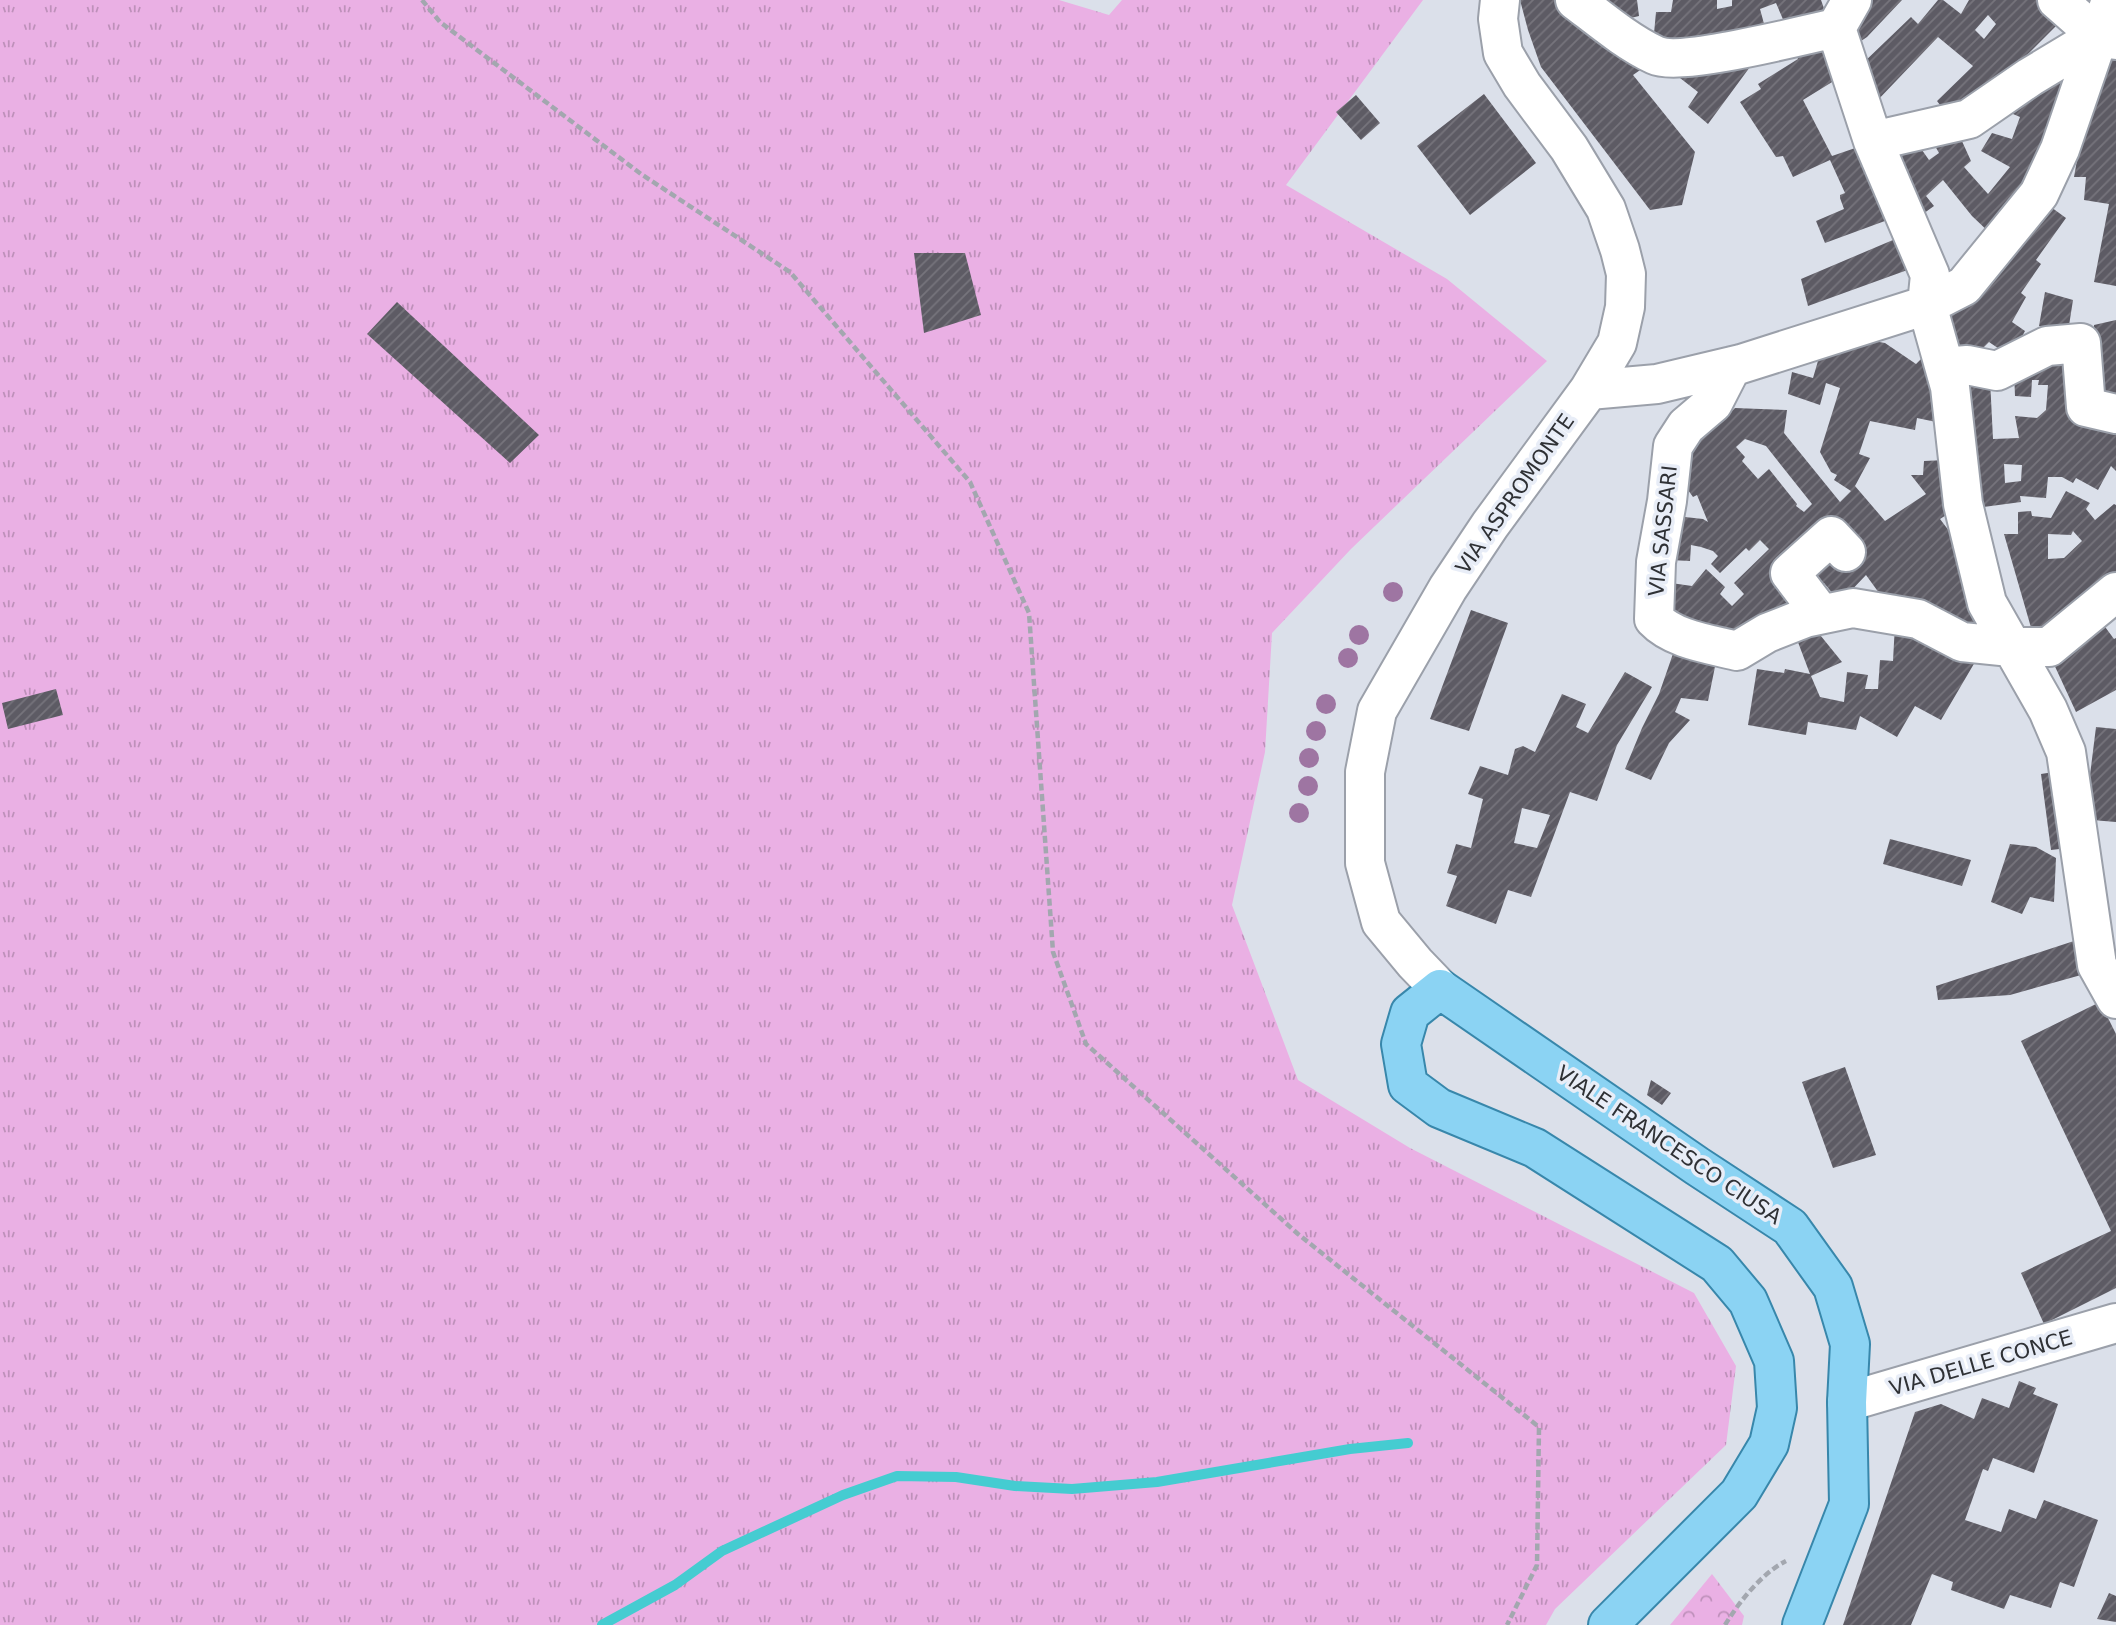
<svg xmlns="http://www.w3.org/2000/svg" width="2116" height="1625" font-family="'DejaVu Sans',sans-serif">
<defs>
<pattern id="grass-tufts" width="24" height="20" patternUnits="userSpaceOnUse" patternTransform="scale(1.75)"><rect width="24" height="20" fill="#eab0e4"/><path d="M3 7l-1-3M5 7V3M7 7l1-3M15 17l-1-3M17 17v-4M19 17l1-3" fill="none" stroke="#be90ba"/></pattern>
<pattern id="forest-crowns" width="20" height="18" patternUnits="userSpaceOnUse" patternTransform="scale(1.75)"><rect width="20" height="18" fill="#eab0e4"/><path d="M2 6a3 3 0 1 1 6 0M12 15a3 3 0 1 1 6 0" fill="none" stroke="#be90ba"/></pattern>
<pattern id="building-hatch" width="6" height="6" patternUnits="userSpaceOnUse" patternTransform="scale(1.75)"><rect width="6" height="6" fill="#5d5b64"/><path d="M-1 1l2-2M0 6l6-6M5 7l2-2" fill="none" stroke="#76747c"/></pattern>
</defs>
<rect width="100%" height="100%" fill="#dbe0ea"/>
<path fill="url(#grass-tufts)" d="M0,0h1059l50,15 13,-15h301l-137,185 161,94 100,82 -196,188 -79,84 -7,119 -33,153 66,175 112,68 284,145 42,73 -10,79 -171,164 -9,16h-1546z"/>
<path fill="url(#forest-crowns)" d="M1712,1574l32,42 -2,9h-72z"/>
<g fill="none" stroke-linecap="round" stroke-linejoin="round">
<path stroke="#45ccd1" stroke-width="10" d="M602,1625l73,-40 47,-34 121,-56 54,-19 59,1 59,9 57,3 85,-7 193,-33 58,-6"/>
</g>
<path fill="url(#building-hatch)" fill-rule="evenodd" d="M1520,0h36l71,60 19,6 -13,9 62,77 -13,53 -32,5 -109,-143 -13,-37z
M1591,0h46l2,16 -21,5z
M1673,0h44v9l15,-3v-6h89l5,14 -38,17 -12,-28 -16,6 6,22 -113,13 3,-32h15z
M1863,0h39l-35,37 -9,6 -12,-23z
M1938,0h5l18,14 8,-14h72l22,19 -90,90 -23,9 -13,-17 36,-35 -35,-29 -63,66 -14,-38 50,-48 7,7zM1988,15l8,9 -12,15 -9,-9z
M1827,47l10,32 -34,21 29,56 32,-11 29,73 -68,25 -9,-22 28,-12 -4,-11v-3l5,-2 -15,-33 -37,17 -10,-21 -7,1 -36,-55 21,-13 -3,-5 40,-25 -4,-9z
M2097,48l19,3v235l-22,-4 15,-78 -25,-4 2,-23h-12z
M1761,52l-53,72 -20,-17 10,-15 -18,-14 -1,-6z
M2040,72l28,9 -36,104 -40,50 -20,-19 -29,-36 -17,16 8,10 -14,10 -28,-52 25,-21 12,17 10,-7 -9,-16 26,-9 15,33 -7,6 24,27 22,-27 -29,-16 11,-18 20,6 8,-22 -14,-6z
M1484,94l52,69 -66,52 -53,-69z
M1356,95l24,28 -19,17 -25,-28z
M2044,202l22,16 -30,42 5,4 -20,29 5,4 -14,25 13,9 -14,26 -22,-15 -17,17 -31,-34z
M1900,237l13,31 -105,38 -7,-27z
M914,253h51l16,62 -57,18z
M2045,292l28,8 -5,32 -29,-6z
M397,302l142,133 -29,28 -143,-129z
M2116,320v86l-21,-3 -1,-78z
M1850,337l35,6 31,21 6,-6 13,24 6,41 -24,-5 -2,12 -45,-9 -11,33 11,4 -15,28 30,35 41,-27 -15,-19h12l1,-14 22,-1 5,52 -11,7 22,29 18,77 -12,11 -47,-23 -34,-9 -21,-29 -21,22 -7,3 -14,-17 -10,7 -13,-17 30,-31 13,15 7,-6 -20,-22 -10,12 -3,-4 -36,36 24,30 -14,10 -54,24 -2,-2 -13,9h-9l-30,-15 -26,-18 6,-29 28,4 14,-17 19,18 -5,7 12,12 12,-12 -10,-11 35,-34 -9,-9 -11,11 -3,-3 -26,25 -9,-9 7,-8 -5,-5 -12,-4 -10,-2 -1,16 -20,-1 6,-44 27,3 5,3 -11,-27 -4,2 -5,-7 -9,-3 1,-31 13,-8 42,-40 52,2 -3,23 56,69 11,-11 -17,-11 3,-5 -6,-3 -11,-20 20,-64 -14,-5 -6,22 -32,-11 4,-22 21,6 7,-24 19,-6 -1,-6zM1745,439l21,7 46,58 -8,8 -8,-6 1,-2 -28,-35 -11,10 -16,-18 3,-4 -9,-10z
M2039,362h36l41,64v45l-5,-5 -13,24 -22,-12 -3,5 -11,-6h-14l-2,21 -26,-2 1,6 -45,6 -11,-132 25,3 3,60 26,-1 -4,-22 22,2 9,-8 2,-25h-10l1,-5h-7l-1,17 -16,-1 -1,-24zM2004,464l18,1 -1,16 -16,2z
M2066,491l24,12 -4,6 9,11 19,-16 2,1v73l-64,56 -20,-3 -28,-97h14v-22l13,-1 1,5 19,2zM2073,531l9,10 -18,17 -16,1v-25l23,1z
M1471,610l37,13 -39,108 -39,-12z
M2100,620l14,19 2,-1v52l-40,22 -24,-52z
M1895,624l80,38 -34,58 -26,-14 -18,31 -37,-21 -4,14 -48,-8 -2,13 -58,-10 9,-56 27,4 1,-4 25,5 -17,-45 19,-4 30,37 -31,14 9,21 24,5 3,-30 21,3 -3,14h13l2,-29 13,1z
M1675,648l42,9 -9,44 -27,-3 -6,14 15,8 -21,23 -18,37 -26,-11 17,-41 17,-34z
M1625,672l27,15 -35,58 -20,56 -27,-9 -39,105 -23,-7 -12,34 -50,-18 11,-30 -10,-3 9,-29 15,4 12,-49 -15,-5 12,-28 28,9 7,-26 8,-3 12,6 27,-58 24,10 -10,23 12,6zM1522,808l28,7 -13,33 -23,-5z
M56,689l7,26 -55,14 -6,-26z
M2096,727l20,2v93l-24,-2 -4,-29z
M2066,770l10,77 -25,3 -10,-76z
M1890,839l81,21 -9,26 -79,-22z
M2010,844l26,3 20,11 -2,44 -24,-5 -8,17 -31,-12z
M2077,940l4,35 -71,20 -72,5 -2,-14z
M2100,1002l16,32v254l-72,36 -23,-51 90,-42 -90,-190z
M1845,1067l31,88 -43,13 -31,-86z
M1651,1080l20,13 -9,12 -15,-10z
M2019,1381l17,7 -3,6 25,10 -24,69 -41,-15 -5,13 -5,-2 -18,51 36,12 8,-23 27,10 8,-19 54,20 -24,67 -14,-5 -9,26 -41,-13 -6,14 -53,-19 2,-8 -21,-8 -21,51h-68l72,-213 26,-8 33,15 8,-21 27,10z
M2109,1593l7,3v26l-19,-3z"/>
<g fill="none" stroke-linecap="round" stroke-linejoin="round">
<g stroke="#9ba0aa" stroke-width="42">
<path id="minor" d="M1575,0c25,19 52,42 80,55 25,12 148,-20 181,-27
M1852,0l-16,28 37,113 57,134 -3,30 23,82 13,117 24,99 61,107 18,42 31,213 19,34
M2057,0l41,36 18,4
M1873,141l96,-22 61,-42 68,-41
M1732,366l-19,37 -27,23 -13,20 -6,55 -11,61 -2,57c20,21 56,25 83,32l30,-18 38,-15 48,-10 65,11 44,23 49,5h38l67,-55
M1945,367l22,-2 30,6 50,-25 34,-3 5,64 30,7
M1589,390l68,-6 84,-20 186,-59 37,-19 75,-92 21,-45 51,-149
M1821,614l-31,-41 41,-37 15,16
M1440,989l-25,-26 -34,-41 -16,-59v-91l12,-61 71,-123 42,-63 99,-135 28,-47 8,-36 1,-33 -6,-24 -14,-41 -37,-61 -47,-63 -19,-32 -5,-34 2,-19
M1847,1402l269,-79"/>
</g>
<g stroke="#3887ab" stroke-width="42">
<path id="major" d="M1608,1625l131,-131 30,-50 8,-36 -3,-47 -26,-60 -31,-37 -182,-116 -96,-40 -31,-23 -7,-41 9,-31 30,-24 257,177 93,61 43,60 17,57 -3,58 2,102 -47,121"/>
</g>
<path stroke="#a3a7af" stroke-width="4.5" stroke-dasharray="7 3.5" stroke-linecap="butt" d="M422,0l18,22 201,152 149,98 180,210 59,131 24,339 33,92 212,190 241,193 -2,138 -30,60
M1725,1625c14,-23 37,-52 61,-64"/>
<use href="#minor" stroke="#fff" stroke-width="38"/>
<use href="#major" stroke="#8bd3f3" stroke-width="38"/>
</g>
<g fill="#9e75a2">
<circle cx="1393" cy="592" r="10"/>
<circle cx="1359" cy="635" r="10"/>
<circle cx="1348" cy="658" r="10"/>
<circle cx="1326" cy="704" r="10"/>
<circle cx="1316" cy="731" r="10"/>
<circle cx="1309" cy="758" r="10"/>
<circle cx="1308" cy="786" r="10"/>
<circle cx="1299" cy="813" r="10"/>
</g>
<g text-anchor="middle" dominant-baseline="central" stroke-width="7" stroke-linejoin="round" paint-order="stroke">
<g font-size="21" fill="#2f3135" stroke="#e8edf7">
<text transform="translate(1515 494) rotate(-55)">VIA ASPROMONTE</text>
<text transform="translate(1663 531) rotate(-84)">VIA SASSARI</text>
<text transform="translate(1669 1145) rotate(34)">VIALE FRANCESCO CIUSA</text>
<text transform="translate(1981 1363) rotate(-16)">VIA DELLE CONCE</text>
</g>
</g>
</svg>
